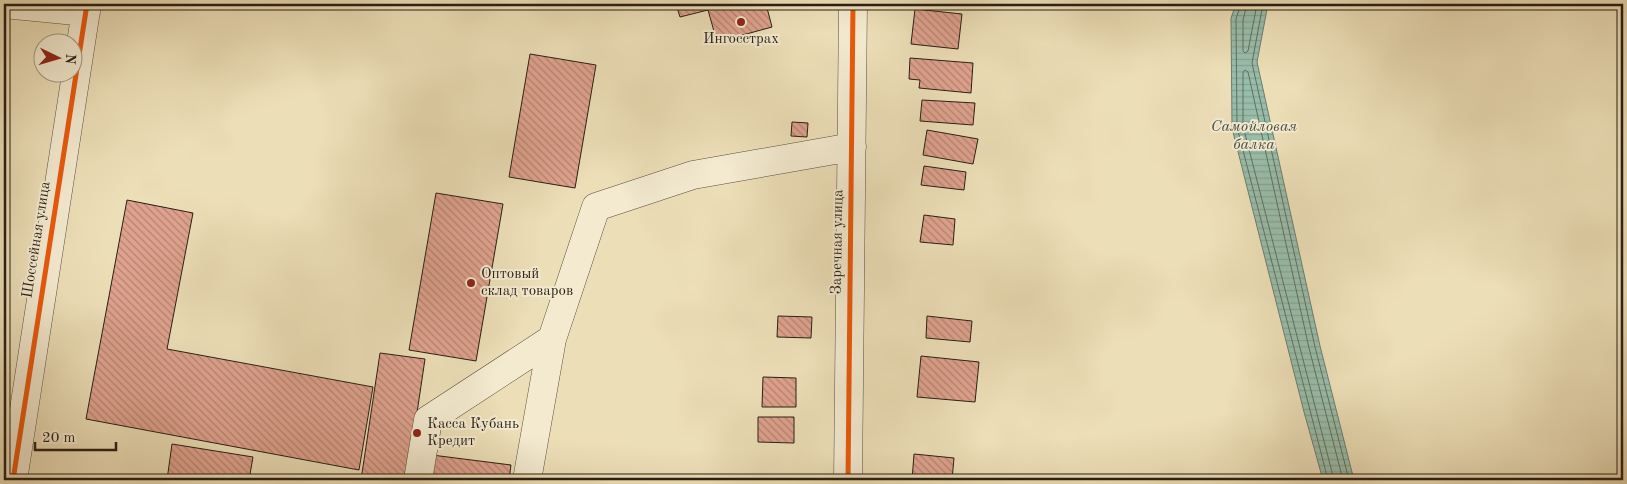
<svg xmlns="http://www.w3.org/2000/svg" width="1627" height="484" font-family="'Old Standard TT',serif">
<defs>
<pattern id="water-rules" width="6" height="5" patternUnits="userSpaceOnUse" patternTransform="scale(1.25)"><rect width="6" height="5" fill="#99bdaa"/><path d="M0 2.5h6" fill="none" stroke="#84a291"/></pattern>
<pattern id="building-back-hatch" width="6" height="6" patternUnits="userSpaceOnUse" patternTransform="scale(1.25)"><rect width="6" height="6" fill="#dfa28e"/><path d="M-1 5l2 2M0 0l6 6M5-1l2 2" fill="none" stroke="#b58373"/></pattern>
</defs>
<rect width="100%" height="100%" fill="#ecdeb7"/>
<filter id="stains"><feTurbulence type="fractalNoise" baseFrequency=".004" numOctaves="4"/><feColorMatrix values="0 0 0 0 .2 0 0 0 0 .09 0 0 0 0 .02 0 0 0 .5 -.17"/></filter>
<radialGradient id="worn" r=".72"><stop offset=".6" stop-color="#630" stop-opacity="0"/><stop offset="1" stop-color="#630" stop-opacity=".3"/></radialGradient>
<path fill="url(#water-rules)" stroke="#6c7d6e" d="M1236,4h32l-11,58 63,284 34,134h-31l-19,-68 -72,-284 -1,-110z"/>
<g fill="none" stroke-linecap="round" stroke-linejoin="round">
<path stroke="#606e60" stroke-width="1" d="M1241,4l-5,15 1,108 91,353
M1247,4l-4,16v31l2,2 3,-2 9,-47
M1263,4l-11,59 63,284 34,133
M1334,480l-91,-354v-54l2,-2 3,2 61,276 34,132"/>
</g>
<path fill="url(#building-back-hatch)" stroke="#281e15" d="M676,4h90l6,23 -55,15 -9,-32 -28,7z
M915,9l47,5 -4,35 -47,-5z
M530,54l66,11 -21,123 -66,-11z
M910,58l63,5 -2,30 -52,-5 1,-8 -11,-1z
M922,100l53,3 -2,22 -53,-4z
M792,122l16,1 -1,14 -16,-1z
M927,130l51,9 -5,25 -50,-9z
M924,166l42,6 -2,18 -43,-5z
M436,193l67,11 -27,157 -67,-11z
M127,200l66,13 -26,136 206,38 -14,83 -273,-51z
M924,215l31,4 -2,26 -33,-3z
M778,316l34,1 -1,21 -34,-1z
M927,316l45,5 -2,21 -44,-4z
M380,353l45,6 -18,121h-46z
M921,356l58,6 -4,40 -58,-5z
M763,377l33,1v29h-34z
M758,417h36v26l-36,-1z
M172,444l81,13 -4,23h-82z
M914,454l40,4 -2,22h-40z
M432,455l79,10 -2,15h-80z
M804,475v5h-42v-2z"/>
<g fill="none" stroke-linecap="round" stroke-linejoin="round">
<g stroke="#594e3e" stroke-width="29">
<path id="minor" d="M4,4l82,8
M13,480l74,-476
M418,480l10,-60 124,-81
M527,480l25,-141 44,-132 97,-32 159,-28
M848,480l5,-476"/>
</g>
<use href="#minor" stroke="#f3ead0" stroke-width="28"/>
<g stroke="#f3ead0" stroke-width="8">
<path id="cycleway" d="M13,480l74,-476
M848,480l5,-476"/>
</g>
<use href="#cycleway" stroke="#e8590c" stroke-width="5"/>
</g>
<g fill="#8f2418" stroke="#f3ead0" stroke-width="2">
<circle cx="741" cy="22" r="5"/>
<circle cx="471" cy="283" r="5"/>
<circle cx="417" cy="433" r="5"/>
</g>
<g text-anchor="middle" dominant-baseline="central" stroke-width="4" stroke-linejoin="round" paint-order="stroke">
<g font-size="15" fill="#281e15" stroke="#f3ead0" text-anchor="start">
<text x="741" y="39" text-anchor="middle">Ингосстрах</text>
<text x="481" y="274">Оптовый<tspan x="481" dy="17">склад товаров</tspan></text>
<text x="427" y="424">Касса Кубань<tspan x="427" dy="17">Кредит</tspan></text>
</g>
<g font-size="15" fill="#281e15" stroke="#f3ead0">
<text transform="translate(37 240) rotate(-81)">Шоссейная улица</text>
<text transform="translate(838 242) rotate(-89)">Заречная улица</text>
</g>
<g font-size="16" font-style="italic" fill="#4a4e42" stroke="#f3ead0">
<text x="1254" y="127">Самойловая<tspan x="1254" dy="18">балка</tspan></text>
</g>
</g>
<rect width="1627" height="484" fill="none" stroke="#ecdeb7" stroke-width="20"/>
<rect x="5" y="5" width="1617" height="474" fill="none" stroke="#281e15" stroke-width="2.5"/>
<rect x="10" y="10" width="1607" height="464" fill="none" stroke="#281e15"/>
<g transform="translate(58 58) rotate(95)"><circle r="24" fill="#f3ead0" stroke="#a29885"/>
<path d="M0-4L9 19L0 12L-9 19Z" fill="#8f2418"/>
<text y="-8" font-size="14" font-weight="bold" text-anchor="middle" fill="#281e15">N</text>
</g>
<path d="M35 442v8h81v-8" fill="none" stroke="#281e15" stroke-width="2.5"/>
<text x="42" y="442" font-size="15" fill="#281e15" stroke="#f3ead0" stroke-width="4" paint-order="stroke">20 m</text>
<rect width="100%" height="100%" filter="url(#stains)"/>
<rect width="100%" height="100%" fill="url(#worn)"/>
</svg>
